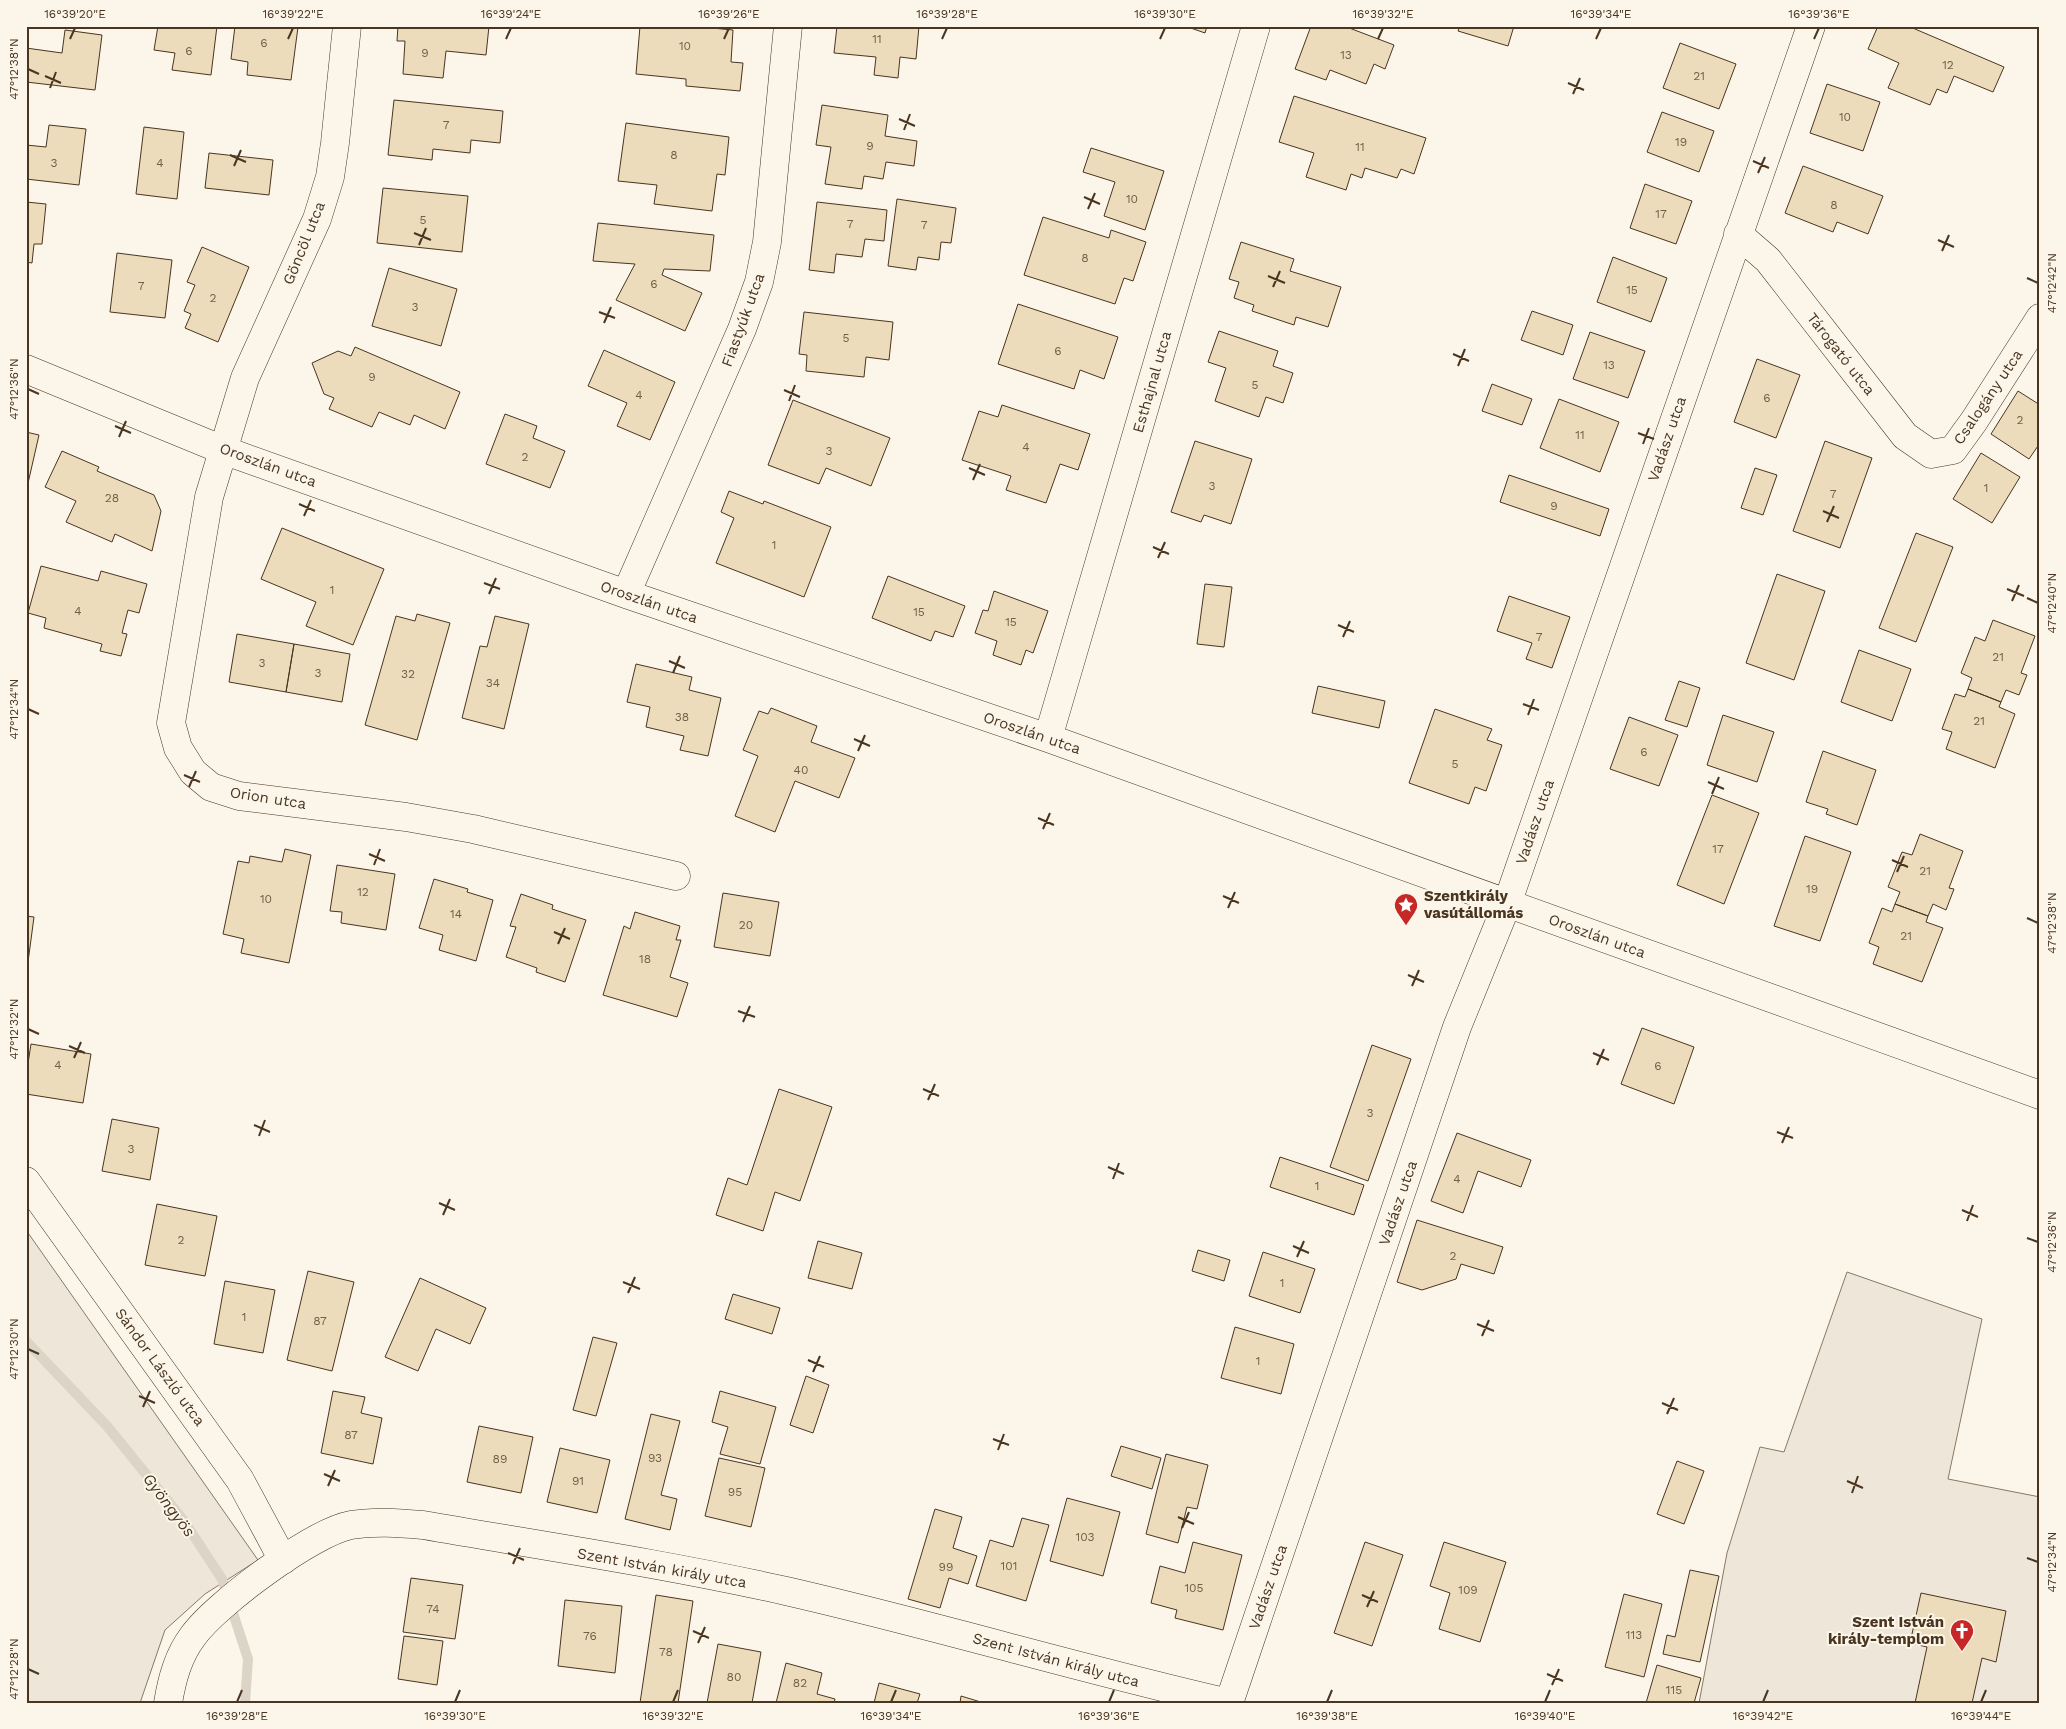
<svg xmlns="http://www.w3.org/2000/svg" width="2066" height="1729" font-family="'Work Sans',sans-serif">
<rect width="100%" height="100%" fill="#fbf6e9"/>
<path fill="#ede6d9" stroke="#887966" d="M26,1230l232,330 -53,34 -40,36 -25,73h-114z
M1847,1272l135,47 -34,160 92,18v206h-341l28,-150 33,-106 24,5z"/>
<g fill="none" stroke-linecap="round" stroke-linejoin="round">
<path stroke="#dcd4c6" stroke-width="10" d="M26,1341l81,85 77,95 38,58 26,80 -3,44"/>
</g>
<path fill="#ecdcbc" stroke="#4a3520" d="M158,26h59l-6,49 -39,-5 3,-17 -21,-3z
M235,26l63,1 -7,53 -44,-5 1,-13 -17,-3z
M398,26h91l-3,29 -40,-4 -3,27 -40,-4 2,-33h-8z
M640,26h50l43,4 -2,32 12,1 -3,28 -54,-5v-7l-50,-5z
M837,26h82l-3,33 -16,-2 -2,21 -24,-3 2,-18 -42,-4z
M1185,26h22l-2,7z
M1311,26h33l50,19 -9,24 -11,-5 -8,20 -36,-14 -4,10 -31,-11z
M1460,26h54l-6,20 -50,-15z
M1878,26h30l96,41 -11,25 -39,-16 -7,17 -10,-4 -7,16 -42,-17 11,-25 -31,-14z
M65,30l37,5 -7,55 -69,-8v-34l36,5z
M1680,43l56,21 -17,45 -56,-21z
M1827,84l53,18 -17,49 -53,-18z
M1294,96l132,42 -12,36 -13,-5 -4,9 -32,-10 -3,10 -11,-4 -5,16 -40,-13 8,-24 -35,-11z
M394,100l109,11 -3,32 -29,-3 -1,13 -37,-4 -1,11 -44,-5z
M822,105l66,10 -3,21 32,5 -3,25 -28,-4 -3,17 -19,-3 -2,13 -37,-5 6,-37 -15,-2z
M1662,112l52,19 -15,41 -52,-20z
M626,123l103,14 -4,38 -8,-1 -5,37 -58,-7 3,-19 -39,-4z
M49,125l37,4 -7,56 -53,-6v-34l20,2z
M144,127l40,5 -7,67 -41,-5z
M1091,148l73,23 -19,59 -41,-14 11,-34 -32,-10z
M209,153l64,7 -4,35 -64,-7z
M1803,166l80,30 -15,38 -31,-12 -4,10 -48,-19z
M1645,184l47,17 -16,43 -46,-16z
M383,188l85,8 -6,56 -85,-9z
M897,199l59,9 -5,35 -10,-1 -2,18 -21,-3 -2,13 -28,-4z
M26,202l20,2 -4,40h-8l-2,19 -6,-1z
M817,202l70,8 -3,31 -19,-2 -3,18 -26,-3 -2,19 -25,-3z
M1043,217l66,21 2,-8 35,12 -13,39 -9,-3 -9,26 -91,-29z
M598,223l116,12 -4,36 -46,-2 -2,6 40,18 -17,38 -69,-31 19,-36 -42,-3z
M1241,242l53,17 -4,12 51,16 -13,40 -32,-10 -2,8 -42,-14 2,-6 -20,-7 5,-16 -10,-3z
M202,247l47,20 -31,75 -33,-14 6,-14 -7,-3 11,-26 -8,-3z
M117,253l55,7 -7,58 -55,-6z
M1613,257l54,21 -16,44 -54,-20z
M389,268l68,21 -16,57 -69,-20z
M1018,304l100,33 -14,42 -24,-9 -6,19 -76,-25z
M1532,311l41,14 -10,30 -42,-15z
M804,312l89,10 -4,38 -23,-3 -2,20 -58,-6 1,-16 -8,-1z
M1219,331l59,20 -5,15 20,7 -10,30 -17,-6 -7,20 -44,-16 11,-33 -18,-6z
M1590,332l55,19 -17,47 -55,-19z
M355,347l105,45 -15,37 -31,-14 -4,10 -31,-13 -7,15 -43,-18 5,-11 -10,-4 -12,-31 26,-12 13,5z
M604,350l71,32 -25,58 -33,-14 10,-23 -39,-17z
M1757,359l43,16 -24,63 -42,-16z
M1492,384l40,15 -10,26 -40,-14z
M2018,391l22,14v38l-11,16 -38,-25z
M1559,399l60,23 -19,50 -60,-24z
M793,400l97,38 -19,48 -45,-18 -7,16 -51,-19z
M1002,405l88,29 -12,36 -18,-6 -14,39 -40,-13 5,-14 -49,-16 17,-49 19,6z
M505,414l32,12 -4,12 32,13 -15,37 -64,-24z
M26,432l13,3 -13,57z
M1195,441l57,18 -21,65 -27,-9 -3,7 -30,-10z
M1825,441l47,17 -32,90 -47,-17z
M62,451l37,16 -2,4 57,24 7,16 -9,40 -37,-17 -3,8 -46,-20 10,-21 -31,-14z
M1981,453l39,24 -28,46 -39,-24z
M1755,468l22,7 -14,40 -22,-7z
M1509,475l100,34 -9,27 -100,-34z
M729,491l34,13 1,-3 67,26 -27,70 -88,-34 18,-45 -13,-6z
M282,528l102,41 -31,76 -47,-19 10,-24 -55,-23z
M1916,533l37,14 -37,95 -37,-14z
M41,566l57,15 3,-10 46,13 -8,29 -11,-3 -6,23 5,1 -6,22 -21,-5 2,-7 -58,-16 2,-10 -18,-5z
M1777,574l48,17 -31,89 -48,-17z
M888,576l77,30 -12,31 -18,-6 -4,10 -59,-23z
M1205,584l27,3 -8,60 -27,-3z
M994,591l54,20 -15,42 -7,-3 -5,15 -28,-10 4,-14 -22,-8 8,-23 5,1z
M1509,596l61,21 -18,51 -26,-9 6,-16 -35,-12z
M417,614l33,9 -33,117 -52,-15 31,-109 19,5z
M495,616l34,8 -25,105 -42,-11 18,-72 7,1z
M1993,620l42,16 -14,37 6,2 -8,20 -13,-5 -5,12 -33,-13 4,-11 -11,-5 14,-36 10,4z
M237,634l57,10 -8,48 -57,-10z
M294,644l56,10 -8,48 -56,-10z
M1859,650l52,19 -19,52 -51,-19z
M636,664l56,13 -3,13 32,8 -13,58 -28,-6 4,-14 -38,-9 4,-20 -23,-5z
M1679,681l21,7 -13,39 -22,-7z
M1318,686l67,15 -6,27 -67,-15z
M1968,689l33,13 -2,5 16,7 -20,54 -49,-19 6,-17 -10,-3 13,-35 10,3z
M771,708l46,18 -6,16 44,16 -16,40 -44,-17 -20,51 -40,-16 23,-60 -15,-6 16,-39 9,3z
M1435,709l57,20 -5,11 15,5 -16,46 -11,-4 -6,17 -60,-21z
M1723,715l51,17 -17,50 -50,-17z
M1629,717l49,18 -19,51 -49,-17z
M1823,751l53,19 -19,55 -31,-11 2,-5 -22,-7z
M1712,795l47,18 -35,91 -47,-19z
M1920,834l43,17 -14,37 5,1 -8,21 -13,-6 -5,12 -33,-12 5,-12 -12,-5 14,-35 10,3z
M1805,836l46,16 -31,89 -46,-15z
M285,849l26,6 -22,108 -48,-10 3,-14 -21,-5 15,-73 11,2 1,-7 32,6z
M337,865l58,9 -9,56 -45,-7 1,-11 -12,-1z
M434,879l34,10 -1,3 26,8 -17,61 -37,-11 4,-15 -24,-7z
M723,893l56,9 -9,54 -56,-9z
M521,894l32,11 -1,4 34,11 -21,62 -29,-10 1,-4 -31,-11 10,-30 -6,-1z
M1895,904l33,12 -2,6 17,6 -21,54 -49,-18 6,-17 -10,-4 13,-35 10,4z
M635,912l45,14 -4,14h5l-11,37 18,6 -11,34 -74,-22 21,-69 6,3z
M26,916l8,1 -8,60z
M1642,1028l52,19 -20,57 -53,-20z
M31,1044l60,10 -8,49 -57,-9v-18z
M1372,1045l39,14 -43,122 -38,-14z
M779,1089l53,18 -32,94 -25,-9 -12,39 -47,-16 12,-37 19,7z
M112,1119l47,9 -9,52 -48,-9z
M1457,1133l74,27 -10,27 -43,-16 -15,42 -32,-12z
M1280,1157l84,28 -10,30 -84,-28z
M157,1204l60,12 -12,60 -60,-11z
M1417,1220l86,27 -9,27 -33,-10 -5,15 -34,11 -25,-8z
M818,1241l44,12 -10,36 -44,-11z
M1198,1250l32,10 -6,21 -32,-10z
M1263,1252l52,17 -15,44 -51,-17z
M308,1271l46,11 -22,89 -45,-11z
M420,1278l66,30 -16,36 -34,-15 -18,42 -33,-14z
M225,1281l50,9 -12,63 -49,-9z
M733,1294l47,14 -8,26 -47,-15z
M1235,1327l59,17 -13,50 -60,-16z
M593,1337l24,6 -21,73 -23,-6z
M806,1376l23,9 -16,48 -23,-8z
M333,1391l32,6 -4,16 21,5 -9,46 -52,-11z
M720,1391l56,16 -16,57 -40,-10 8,-27 -16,-5z
M651,1414l29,7 -19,74 16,4 -7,31 -45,-11z
M479,1426l54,11 -12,56 -54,-11z
M1121,1446l40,12 -9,31 -41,-13z
M560,1448l50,12 -13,53 -50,-11z
M1166,1454l42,11 -11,44 -10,-2 -9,36 -32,-9z
M719,1458l46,10 -14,59 -46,-11z
M1677,1461l27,10 -20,53 -27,-10z
M1067,1498l53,14 -17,64 -53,-15z
M935,1509l27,8 -9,31 24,8 -9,28 -19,-6 -9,30 -32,-9z
M1022,1518l27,7 -23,76 -50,-15 14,-46 23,7z
M1193,1542l49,13 -19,75 -48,-12 2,-8 -26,-7 9,-37 25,7z
M1365,1542l38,13 -31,91 -38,-13z
M1444,1542l62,20 -26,80 -41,-13 11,-36 -20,-7z
M1690,1570l29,6 -19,86 -37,-8 4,-19 8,2z
M411,1578l52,7 -8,54 -52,-7z
M1921,1593l85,18 -10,51 -14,-4 -10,45h-57l12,-56 -17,-4z
M1624,1594l38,10 -18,73 -39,-10z
M656,1595l37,6 -15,102h-38z
M565,1600l57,6 -7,67 -57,-7z
M404,1636l39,5 -6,44 -39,-6z
M718,1644l43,8 -9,51h-45z
M786,1663l36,10 -5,21 18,5 -1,4h-58z
M1657,1665l44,13 -7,25h-48z
M879,1683l41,11 -3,9h-43z
M961,1696l23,7h-24z"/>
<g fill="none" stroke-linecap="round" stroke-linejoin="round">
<g stroke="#4a3520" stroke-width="29">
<path id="street" d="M347,26l-12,117 -5,34 -13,42 -72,159 -36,119 -38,226 7,25 15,24 18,15 28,9 167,21 67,12 203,47
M1738,234l30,26 137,176 26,18 22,-4 21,-29 66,-103
M26,369l197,81 403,144 422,144 992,357
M626,594l116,-265 17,-47 8,-40 21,-216
M1048,738l208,-712
M26,1181l214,299 43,80
M1229,1703l228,-676 50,-123 304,-878"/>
</g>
<g stroke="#4a3520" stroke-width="29">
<path id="secondary" d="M168,1703c4,-24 10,-47 25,-67 23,-32 120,-104 158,-111 24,-4 48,-2 72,0 121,21 243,39 363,66 149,34 294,78 443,112"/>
</g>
<use href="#street" stroke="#fbf6e9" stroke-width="28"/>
<use href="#secondary" stroke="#fbf6e9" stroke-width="28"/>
</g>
<path fill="none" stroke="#4a3520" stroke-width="2" d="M70,39l5,-11M288,39l5,-11M506,39l5,-11M724,39l5,-11M942,39l5,-11M1160,39l5,-11M1378,39l5,-11M1596,39l5,-11M1814,39l5,-11M28,69l11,5M45,76l16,7M1568,83l16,7M50,88l6,-16M1573,94l7,-16M899,119l16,7M904,130l6,-16M230,155l16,7M1753,161l16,7M234,166l7,-16M1758,173l7,-16M1084,197l16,7M1088,209l7,-16M414,233l17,7M1938,240l16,7M419,245l7,-17M1942,251l7,-16M1268,276l17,7M2027,278l11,5M1273,287l7,-16M599,312l16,6M604,323l7,-16M1453,354l16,7M1458,366l7,-17M28,389l11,5M784,390l16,7M789,401l6,-16M115,426l16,7M1638,433l16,6M119,437l7,-16M1643,444l6,-16M969,468l16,7M973,480l7,-16M299,504l16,7M1823,511l16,7M304,516l7,-16M1827,522l7,-16M1153,547l16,7M1158,558l7,-16M484,583l16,6M2007,589l17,7M489,594l7,-16M2027,598l11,5M2012,601l7,-16M1338,625l16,7M1343,637l7,-16M669,661l16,7M673,673l7,-17M1523,704l16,6M28,709l11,5M1528,715l6,-16M854,739l16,7M858,751l7,-16M184,775l16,7M1708,782l16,7M189,787l7,-16M1712,794l7,-17M1038,818l16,7M1043,829l7,-16M369,854l16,7M1892,860l16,7M374,865l6,-16M1897,872l7,-16M1223,896l16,7M1228,908l7,-16M2027,918l11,5M554,932l16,7M558,944l7,-16M1408,975l16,7M1412,986l7,-16M738,1011l17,6M743,1022l7,-16M28,1029l11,5M69,1046l16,7M1593,1053l16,7M74,1058l7,-16M1597,1065l7,-16M923,1089l16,7M928,1100l7,-16M254,1125l16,7M1777,1132l16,6M259,1136l6,-16M1782,1143l7,-16M1108,1167l16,7M1113,1179l6,-16M439,1203l16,7M1962,1210l16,7M443,1215l7,-16M1967,1221l6,-16M2027,1238l11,4M1293,1246l16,7M1297,1257l7,-16M623,1282l17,7M628,1293l7,-16M1477,1324l17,7M1482,1336l7,-16M28,1349l11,5M808,1360l16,7M813,1372l7,-16M139,1396l16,7M1662,1403l16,7M143,1407l7,-16M1667,1414l7,-16M993,1439l16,6M998,1450l6,-16M324,1474l16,7M1847,1481l16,7M328,1486l7,-16M1852,1493l6,-17M1178,1517l16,7M1182,1528l7,-16M508,1553l16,7M2027,1558l11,4M513,1564l7,-16M1362,1595l16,7M1367,1607l7,-16M693,1631l16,7M698,1643l7,-16M28,1669l11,5M1547,1674l16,7M1552,1685l7,-16M237,1702l5,-12M455,1702l5,-12M673,1702l5,-12M891,1702l5,-12M1109,1702l5,-12M1327,1702l5,-12M1545,1702l5,-12M1763,1702l5,-12M1981,1702l5,-12"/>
<defs>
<g id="sight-pin" transform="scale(1.25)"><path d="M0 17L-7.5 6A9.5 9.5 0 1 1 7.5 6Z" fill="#c62828" stroke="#fbf6e9"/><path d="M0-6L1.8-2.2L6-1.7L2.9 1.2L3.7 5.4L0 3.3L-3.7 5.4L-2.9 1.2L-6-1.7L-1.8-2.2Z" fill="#fff"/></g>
<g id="church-pin" transform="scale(1.25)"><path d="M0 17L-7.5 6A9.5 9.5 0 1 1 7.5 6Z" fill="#c62828" stroke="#fbf6e9"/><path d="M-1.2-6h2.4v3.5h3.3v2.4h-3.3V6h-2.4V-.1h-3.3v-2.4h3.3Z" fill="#fff"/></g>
</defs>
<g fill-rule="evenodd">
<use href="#sight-pin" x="1406" y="905"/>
<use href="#church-pin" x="1962" y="1631"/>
</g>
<g text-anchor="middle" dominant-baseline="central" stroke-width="4" stroke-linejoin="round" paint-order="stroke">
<g font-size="12" fill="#725f47">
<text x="877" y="39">11</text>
<text x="264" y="43">6</text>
<text x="685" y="46">10</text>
<text x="189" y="51">6</text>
<text x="425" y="53">9</text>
<text x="1346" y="55">13</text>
<text x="1948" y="65">12</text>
<text x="1699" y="76">21</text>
<text x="1845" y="117">10</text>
<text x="446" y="125">7</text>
<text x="1681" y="142">19</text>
<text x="870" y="146">9</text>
<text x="1360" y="147">11</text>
<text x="674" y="155">8</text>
<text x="54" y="163">3</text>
<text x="160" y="163">4</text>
<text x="1132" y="199">10</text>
<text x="1834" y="205">8</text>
<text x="1661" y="214">17</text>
<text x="423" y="220">5</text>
<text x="850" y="224">7</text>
<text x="924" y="225">7</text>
<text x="1085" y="258">8</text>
<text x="654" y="284">6</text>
<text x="141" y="286">7</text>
<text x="1632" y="290">15</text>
<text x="213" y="298">2</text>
<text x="415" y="307">3</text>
<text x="846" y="338">5</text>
<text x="1058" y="351">6</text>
<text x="1609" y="365">13</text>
<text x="372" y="377">9</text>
<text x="1255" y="385">5</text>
<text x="639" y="395">4</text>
<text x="1767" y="398">6</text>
<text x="2020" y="420">2</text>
<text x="1580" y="435">11</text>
<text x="1026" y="447">4</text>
<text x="829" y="451">3</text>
<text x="525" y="457">2</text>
<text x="1212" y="486">3</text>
<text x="1986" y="488">1</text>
<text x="1833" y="494">7</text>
<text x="112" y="498">28</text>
<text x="1554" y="506">9</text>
<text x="774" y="545">1</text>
<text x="332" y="590">1</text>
<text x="78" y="611">4</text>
<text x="919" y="612">15</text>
<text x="1011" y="622">15</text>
<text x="1539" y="637">7</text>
<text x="1998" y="657">21</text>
<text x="262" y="663">3</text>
<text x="318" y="673">3</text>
<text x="408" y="674">32</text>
<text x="493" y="683">34</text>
<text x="682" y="717">38</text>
<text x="1979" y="721">21</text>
<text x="1644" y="752">6</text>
<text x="1455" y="764">5</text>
<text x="801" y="770">40</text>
<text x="1718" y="849">17</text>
<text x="1925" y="871">21</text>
<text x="1812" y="889">19</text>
<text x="363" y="892">12</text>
<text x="266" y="899">10</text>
<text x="456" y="914">14</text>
<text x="746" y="925">20</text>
<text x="1906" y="936">21</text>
<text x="645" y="959">18</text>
<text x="58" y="1065">4</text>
<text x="1658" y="1066">6</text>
<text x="1370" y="1113">3</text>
<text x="131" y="1149">3</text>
<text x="1457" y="1179">4</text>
<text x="1317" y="1186">1</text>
<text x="181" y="1240">2</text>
<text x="1453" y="1256">2</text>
<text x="1282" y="1283">1</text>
<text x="244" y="1317">1</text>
<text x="320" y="1321">87</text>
<text x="1258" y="1361">1</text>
<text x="351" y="1435">87</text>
<text x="655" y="1458">93</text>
<text x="500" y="1459">89</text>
<text x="578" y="1481">91</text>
<text x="735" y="1492">95</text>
<text x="1085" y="1537">103</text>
<text x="1009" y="1566">101</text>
<text x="946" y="1567">99</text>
<text x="1194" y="1588">105</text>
<text x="1468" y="1590">109</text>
<text x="433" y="1609">74</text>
<text x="1634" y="1635">113</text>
<text x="590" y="1636">76</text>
<text x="666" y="1652">78</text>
<text x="734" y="1677">80</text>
<text x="800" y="1683">82</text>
<text x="1674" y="1690">115</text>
</g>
<g font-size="15" fill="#4a3520" stroke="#fbf6e9">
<text transform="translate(304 243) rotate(-68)">Göncöl utca</text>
<text transform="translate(743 320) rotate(-70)">Fiastyúk utca</text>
<text transform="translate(1841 354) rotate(52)">Tárogató utca</text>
<text transform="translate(1152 382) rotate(-74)">Esthajnal utca</text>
<text transform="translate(1988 397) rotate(-56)">Csalogány utca</text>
<text transform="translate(1667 439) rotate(-71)">Vadász utca</text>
<text transform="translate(268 465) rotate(20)">Oroszlán utca</text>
<text transform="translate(649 602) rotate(19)">Oroszlán utca</text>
<text transform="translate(1032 733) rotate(19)">Oroszlán utca</text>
<text transform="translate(268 798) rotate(9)">Orion utca</text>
<text transform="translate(1535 822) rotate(-71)">Vadász utca</text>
<text transform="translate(1597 936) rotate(20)">Oroszlán utca</text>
<text transform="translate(1398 1203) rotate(-71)">Vadász utca</text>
<text transform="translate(160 1367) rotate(54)">Sándor László utca</text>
<text transform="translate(662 1568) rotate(10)">Szent István király utca</text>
<text transform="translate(1268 1587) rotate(-71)">Vadász utca</text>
<text transform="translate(1056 1660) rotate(15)">Szent István király utca</text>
</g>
<g font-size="15" font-weight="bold" fill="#4a3520" stroke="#fbf6e9" text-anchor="start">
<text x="1424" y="896">Szentkirály<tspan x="1424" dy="17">vasútállomás</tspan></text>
<text x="1944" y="1622" text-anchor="end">Szent István<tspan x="1944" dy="17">király-templom</tspan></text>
</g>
<g font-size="16" font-style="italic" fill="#4a3520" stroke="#fbf6e9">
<text transform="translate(169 1505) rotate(53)">Gyöngyös</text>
</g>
</g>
<rect width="2066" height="1729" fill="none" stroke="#fbf6e9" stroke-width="55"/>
<rect x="28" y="28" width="2010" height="1674" fill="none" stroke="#4a3520" stroke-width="2"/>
<g font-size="12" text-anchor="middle" fill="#4a3520">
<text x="75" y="18">16°39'20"E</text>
<text x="293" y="18">16°39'22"E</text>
<text x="511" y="18">16°39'24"E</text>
<text x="729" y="18">16°39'26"E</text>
<text x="947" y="18">16°39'28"E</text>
<text x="1165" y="18">16°39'30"E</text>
<text x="1383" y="18">16°39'32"E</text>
<text x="1601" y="18">16°39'34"E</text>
<text x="1819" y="18">16°39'36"E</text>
<text transform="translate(14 69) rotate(-90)" y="4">47°12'38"N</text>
<text transform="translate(2052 283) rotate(-90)" y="4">47°12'42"N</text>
<text transform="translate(14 389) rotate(-90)" y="4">47°12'36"N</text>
<text transform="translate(2052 603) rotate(-90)" y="4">47°12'40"N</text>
<text transform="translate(14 709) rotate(-90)" y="4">47°12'34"N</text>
<text transform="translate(2052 923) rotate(-90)" y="4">47°12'38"N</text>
<text transform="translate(14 1029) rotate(-90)" y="4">47°12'32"N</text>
<text transform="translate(2052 1242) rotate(-90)" y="4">47°12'36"N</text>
<text transform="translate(14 1349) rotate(-90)" y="4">47°12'30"N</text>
<text transform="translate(2052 1562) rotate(-90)" y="4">47°12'34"N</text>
<text transform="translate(14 1669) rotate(-90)" y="4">47°12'28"N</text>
<text x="237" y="1720">16°39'28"E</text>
<text x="455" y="1720">16°39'30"E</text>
<text x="673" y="1720">16°39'32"E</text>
<text x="891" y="1720">16°39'34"E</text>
<text x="1109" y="1720">16°39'36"E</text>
<text x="1327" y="1720">16°39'38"E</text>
<text x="1545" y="1720">16°39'40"E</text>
<text x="1763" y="1720">16°39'42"E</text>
<text x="1981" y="1720">16°39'44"E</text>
</g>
</svg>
